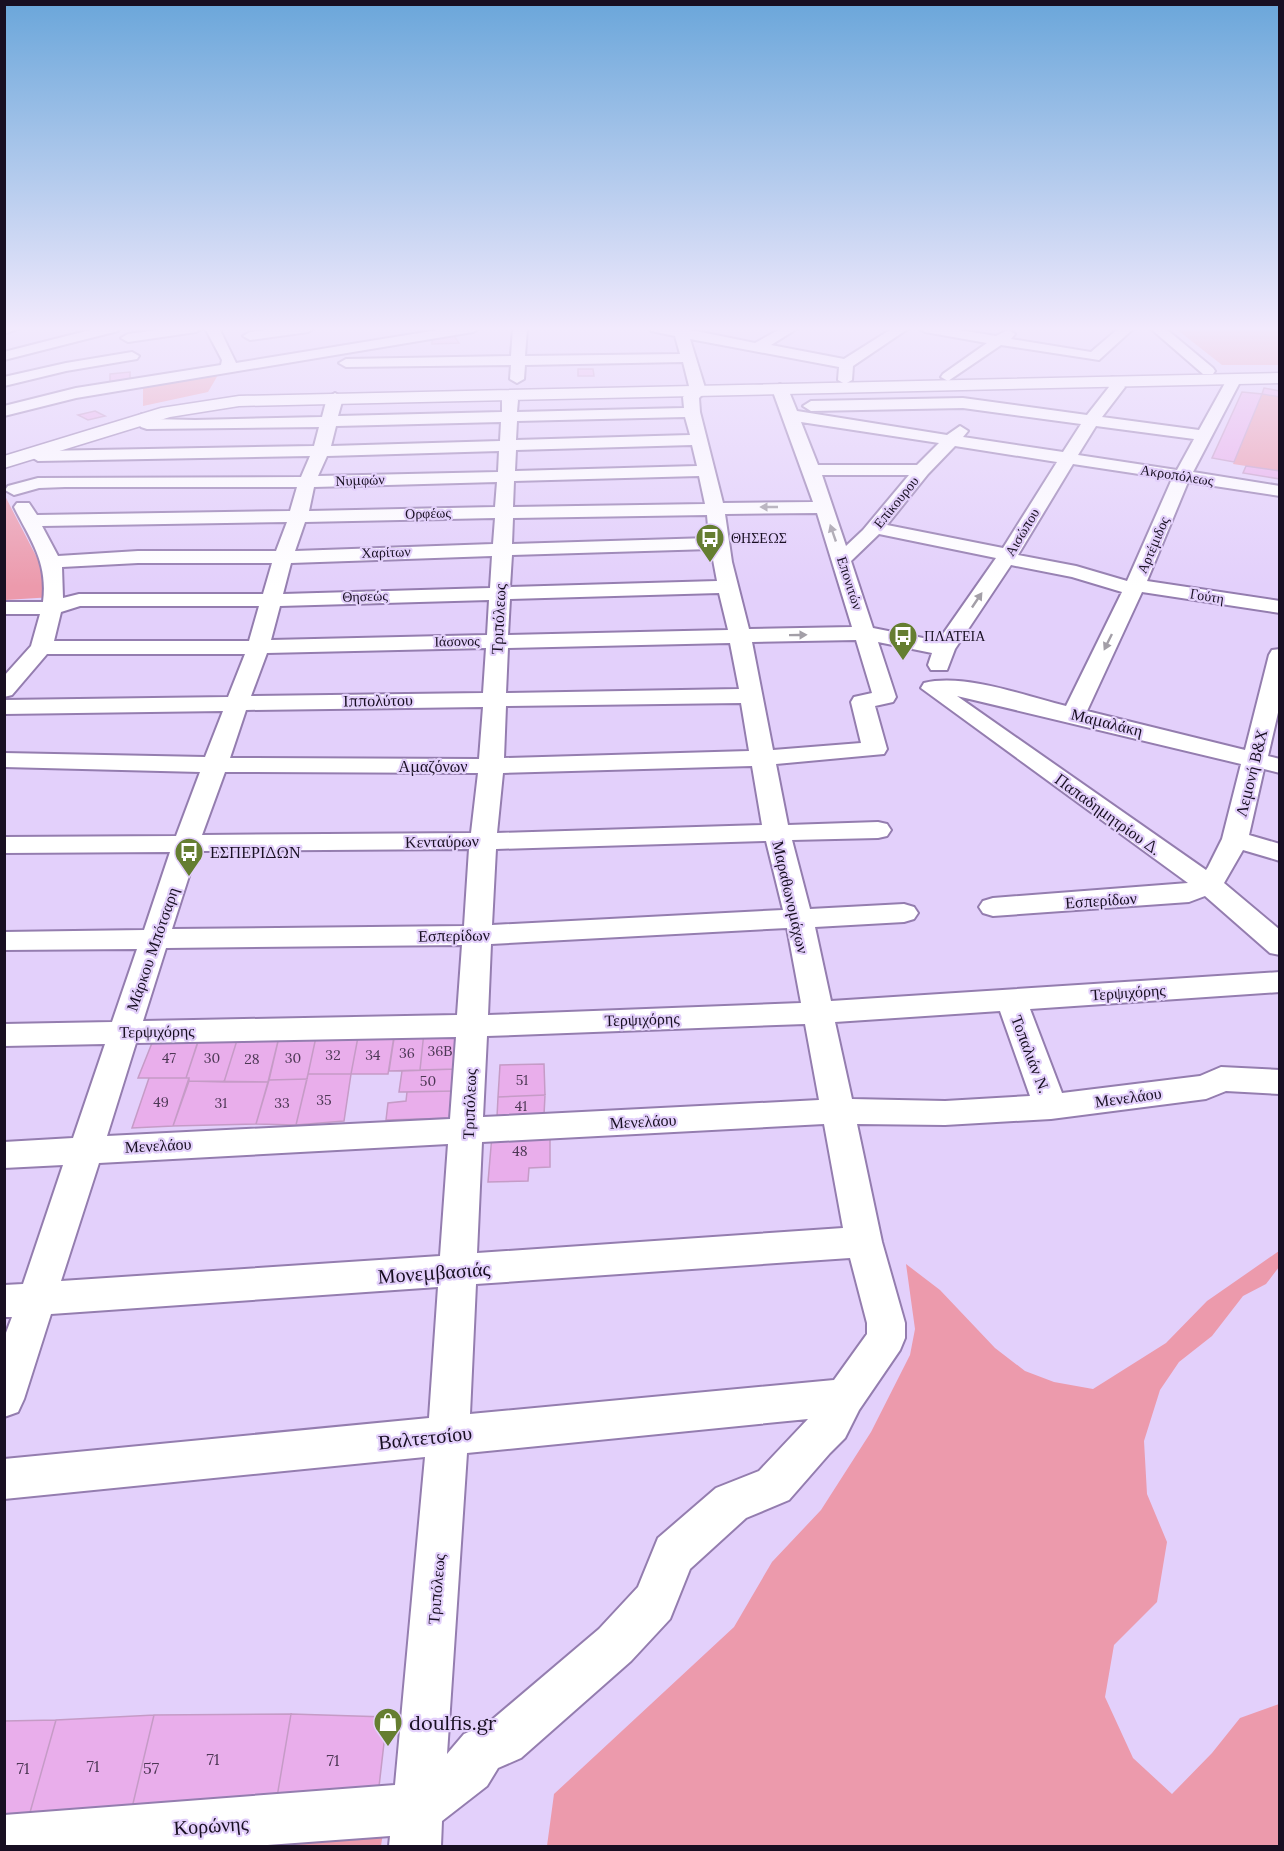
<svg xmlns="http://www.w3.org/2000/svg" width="1284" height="1851" font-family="Lora,serif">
<rect width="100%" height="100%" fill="#e3d0fb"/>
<path fill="#ec9aac" d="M1175,328h104v37h-57z
M218,375l-10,17 -65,14v-19z
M1262,394l17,3v74l-46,-7z
M4,494l44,85 5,18 -48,3z
M1279,1251v16l-13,17 -23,12 -31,40 -33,26 -19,28 -16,51 3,53 20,48 -10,60 -43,43 -9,52 28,61 39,36 40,-41 28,-35 39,-14v142h-732l7,-52 180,-167 38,-65 49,-52 50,-78 39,-77 5,-26 -9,-65 34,26 55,58 30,23 29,11 39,7 73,-46 41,-42z
M383,1833l-2,13h-152z"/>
<path fill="#e9aeeb" stroke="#c59bc6" stroke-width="1.5" d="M454,336l5,7 -27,1v-5z
M578,369h15l1,7h-16z
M130,372v10l-20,2v-10z
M1264,388l16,3v6l-18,-3z
M1242,392l20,2 -28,68 -22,-4z
M95,411l10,5 -17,4 -10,-5z
M1246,466l34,5v8l-37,-6z
M395,1032h29l-4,38 -31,1z
M424,1032h34l-2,37 -36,1z
M200,1036l38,1 -14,45 -35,-1v-3h-3z
M394,1036l-6,38h-37l7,-37z
M238,1037h41l-11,45h-44z
M279,1037h37l-9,42 -38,1z
M316,1037h42l-7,37h-43z
M154,1038h45l-13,40h-48z
M544,1064l1,31 -47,2 2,-32z
M456,1069l-1,22 -56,1 3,-21z
M308,1074h43l-7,47 -48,4z
M149,1078h40l-16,48 -41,2z
M307,1079l-11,46 -40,-1 13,-44z
M189,1081l79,1 -12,42 -83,2z
M455,1091l-2,27 -67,2 2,-17 18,-2 1,-9z
M545,1095l-1,20 -47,2 1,-20z
M550,1134v33l-21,1 -1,13 -40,1 4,-47z
M291,1714l96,3 -10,87 -101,-1z
M291,1714l-15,89 -145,9 23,-97z
M154,1715l-23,97 -102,4 27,-96z
M56,1720l-27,96 -25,1v-96z"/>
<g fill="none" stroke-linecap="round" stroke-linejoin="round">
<g stroke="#947daf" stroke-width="4">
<path id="minor" d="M4,328h16l-16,6z
M98,328h22l-2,3 -114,29v-8z
M171,328h32l-7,4 -68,10 -7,-4 7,-4z
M205,328h14l17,35 214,-35h30l-7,4 -397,66 -72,18v-10l72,-18 145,-23 1,-5z
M281,328h34l-7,4 -58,8 -7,-4 7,-4z
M513,328h14l-2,28 155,-2 -5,-18 -24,-5 -2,-3h32l74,15 27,-15h16l-27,17 73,14 49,-31h16l-56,38 -1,14 -7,4 -7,-4 1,-13 -149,-28 16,52 -7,7 1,14 23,91 90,-1 -41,-113 8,-5 8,5 9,22 150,24 13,-9 8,5 -5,6 100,15 18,-28 -118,-16 -152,3 -8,-5 8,-5 152,-3 124,17 22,-28 -4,-6 7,-4 5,1 8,9 -23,30 97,13 26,-47 -3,-4 2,-3c7,-2 12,0 16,6l-47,90 87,14v10l-92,-14 -41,99 133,20v12l-138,-21 -55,119 158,39 24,-95 3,-5 8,-1v55l-12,52 12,3v14l-16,-4 -15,66 31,9v17l-37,-11 -19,33 56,47v25l-10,-2 -65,-57 -16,6 -196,14 -10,-3 -4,-6 4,-6 10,-3 195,-15 -267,-195 3,-5c41,-10 101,13 142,23l56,-114 -50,-15 -61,-12 -56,84 -8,21h-16l-3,-5 4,-12 -54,-11 18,55 -3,5 -18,4 12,43 -3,5 -108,10 12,61 90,-3 9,2 4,6 -4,6 -9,2 -86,2 18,69 94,-5 10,3 4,6 -4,6 -10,3 -89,5 16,74 449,-29v20l-250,17 32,84 138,-17 21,-9 59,3v24l-54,-3 -20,8 -155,20 -106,6 -88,-1 25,118 23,81v15l-5,12 -41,60 -14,28 -15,15 -41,47 -43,18 -56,51 -20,50 -39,42 -110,97 -23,10 -11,18 -45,35 -1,25h-52l1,-10 -136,10h-250v-31l391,-30 30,-328 -421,42v-40l425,-41 9,-131 -387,27 -27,85 -6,13 -14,5v-79l8,-21h-8v-32l19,-1 40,-119 -59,3v-26l69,-4 32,-94 -101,2v-22l108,-2 25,-73 -133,1v-18l140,-2 26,-78 -166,1v-16l172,-1 24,-64 -196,-5v-14l201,4 18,-46 -219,3v-14l224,-3 17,-43h-198l-35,41 -8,2v-21l27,-30 9,-32h-36v-12h39c5,-40 -12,-61 -29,-95l3,-4h12l8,12 253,-4 7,-24h-232l-26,1 -25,7 -9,-5 3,-4 30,-8 263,-1 9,-21 -272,5 -13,-8 8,-5 8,3 273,-5 5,-19 -172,2 -6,-2 -7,-8 8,-5 9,5 44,1 127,-3 5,-19 8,-5 8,5 -5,18 164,-4v-12l8,-5 8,5 -1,12 167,-4 -1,-11 7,-7 -7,-28 -158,3 -1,14 -7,4 -7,-4 1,-14 -165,2 -7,-4 7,-4 165,-3zM685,417l5,18 -174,5 1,-19zM501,422l-1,19 -169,5 5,-20zM801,422l138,21 -22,22h-99zM1096,426l98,13 -17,31 -99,-15zM692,445l5,21 -182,5 1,-21zM955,446l102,16 -54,86 -116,-23 41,-51zM499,451l-1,21 -180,4 9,-20zM1073,464l99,15 -45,102 -51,-15 -58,-11zM822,475h87l-46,55 -17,16zM699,476l6,28 -192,3 1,-26zM497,482l-2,25 -186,4 5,-24zM817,513l35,114 -103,2 -17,-67 -7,-48zM707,515l2,23 -197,6 1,-26zM495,518l-2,26 -198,7 10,-29zM287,522l-11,29h-138l-80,5 -16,-30zM879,534l117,24 -58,83 -65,-13 -22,-67zM711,549l6,32 -207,6 2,-32zM492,556l-2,32 -207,6 8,-31zM138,563h134l-9,31h-184l-16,4 -1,-31zM719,593l9,37 -220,5 2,-36zM489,600l-2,35 -216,5 9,-34zM80,606h179l-10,35h-195l7,-29zM856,640l16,53 -18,4 -3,5 10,41 -88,7 -21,-108zM730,643l9,46 -233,4 2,-45zM486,648l-3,45 -232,3 16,-43zM957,696l284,68 -19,75 -14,28 -2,3zM741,703l8,48 -245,7 2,-52zM483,707l-4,52 -249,-1 16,-48zM752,766l10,59 -265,8 6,-60zM225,772l253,1 -7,60 -269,2zM766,841l17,69 -291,15 4,-76zM469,849l-5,77 -292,3 25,-78zM787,928l14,75 -313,12 3,-71zM462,945l-5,70 -314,6 23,-73zM1000,1011l30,85 -85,5 -93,-2 -17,-77zM805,1024l14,76 -336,17 4,-81zM456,1037l-6,82 -343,17 29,-93zM824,1124l19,104 -366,25 5,-111zM448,1144l-8,112 -379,25 38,-118zM850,1258l17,65v11l-33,46 -364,34 6,-130zM808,1419l-49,52 -43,17 -58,50 -20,49 -39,42 -112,95 -23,10 -17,20 20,-301z
M918,328h29l49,8 12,-6 7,4 -4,5 80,13 28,-24h15l-35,32 -98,-15 -53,36 -7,-4 2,-3 44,-31 -62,-11z
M1150,328h15l48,40 2,3 -2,3h-10z
M132,352l7,4 -2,3 -71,12 -62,15v-9l62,-14z"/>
</g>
<g stroke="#947daf" stroke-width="3">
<path id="major" d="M1280,373v10l-1041,23 -69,11 -166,51v-12l157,-48 78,-12z"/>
</g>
<use href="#minor" fill="#fff" fill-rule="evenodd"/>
<use href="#major" fill="#fff" fill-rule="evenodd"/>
</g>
<defs><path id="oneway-solid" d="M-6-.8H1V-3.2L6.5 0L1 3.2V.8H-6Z" transform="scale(1.5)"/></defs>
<g fill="#a39fa7">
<use href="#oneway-solid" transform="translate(769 507) rotate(180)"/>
<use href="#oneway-solid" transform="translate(833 533) rotate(-109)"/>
<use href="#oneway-solid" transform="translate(977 600) rotate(-56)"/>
<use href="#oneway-solid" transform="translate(798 635) rotate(-1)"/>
<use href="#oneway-solid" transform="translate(1108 642) rotate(116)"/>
</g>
<linearGradient id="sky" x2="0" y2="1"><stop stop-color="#6aa6da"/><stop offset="0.56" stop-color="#f2eafd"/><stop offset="1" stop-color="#f2eafd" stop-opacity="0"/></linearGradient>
<rect width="1284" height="587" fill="url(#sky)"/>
<defs>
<g id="bus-pin" transform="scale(1.5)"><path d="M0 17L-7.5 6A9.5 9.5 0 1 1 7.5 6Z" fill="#657e31" stroke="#e3d0fb"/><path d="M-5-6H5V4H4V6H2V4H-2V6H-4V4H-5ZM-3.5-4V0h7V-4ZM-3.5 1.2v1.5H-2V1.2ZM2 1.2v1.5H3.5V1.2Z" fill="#fff"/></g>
<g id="shop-pin" transform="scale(1.5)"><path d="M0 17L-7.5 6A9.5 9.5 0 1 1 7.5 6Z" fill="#657e31" stroke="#e3d0fb"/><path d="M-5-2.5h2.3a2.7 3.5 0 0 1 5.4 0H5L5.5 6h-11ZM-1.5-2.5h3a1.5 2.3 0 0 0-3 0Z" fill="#fff"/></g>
</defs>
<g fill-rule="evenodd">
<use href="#bus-pin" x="710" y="538"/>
<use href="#bus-pin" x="903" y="636"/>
<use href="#bus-pin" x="189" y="852"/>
<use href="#shop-pin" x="388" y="1722"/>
</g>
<g text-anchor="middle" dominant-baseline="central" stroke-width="4.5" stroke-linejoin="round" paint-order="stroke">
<g font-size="14" fill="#180f22" stroke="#e3d0fb">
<text transform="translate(1177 475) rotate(9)">Ακροπόλεως</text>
<text transform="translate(360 480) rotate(-2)">Νυμφών</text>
<text transform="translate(896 502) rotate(-51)">Επίκουρου</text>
<text transform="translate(428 513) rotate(-2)">Ορφέως</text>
<text transform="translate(1022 532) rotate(-59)">Αισώπου</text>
<text transform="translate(1153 545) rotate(-67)">Αρτέμιδος</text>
<text transform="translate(386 552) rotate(-2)">Χαρίτων</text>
<text transform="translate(850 583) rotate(72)">Επονιτών</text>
<text transform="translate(365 596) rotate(-2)">Θησεώς</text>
<text transform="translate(1207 596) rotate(9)">Γούτη</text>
<text transform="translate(457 641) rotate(-1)">Ιάσονος</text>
</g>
<g font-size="14" fill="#180f22" stroke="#e3d0fb" text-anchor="start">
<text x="731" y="538">ΘΗΣΕΩΣ</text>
<text x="924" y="636">ΠΛΑΤΕΙΑ</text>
</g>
<g font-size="14" fill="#4c3754">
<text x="440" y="1051">36Β</text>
<text x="407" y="1053">36</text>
<text x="333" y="1055">32</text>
<text x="373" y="1055">34</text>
<text x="169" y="1058">47</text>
<text x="212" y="1058">30</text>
<text x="293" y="1058">30</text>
<text x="252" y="1059">28</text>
<text x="522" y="1080">51</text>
<text x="428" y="1081">50</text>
<text x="324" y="1100">35</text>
<text x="161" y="1102">49</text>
<text x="221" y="1103">31</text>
<text x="282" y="1103">33</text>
<text x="521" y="1106">41</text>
<text x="520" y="1151">48</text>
</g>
<g font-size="16" fill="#180f22" stroke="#e3d0fb">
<text transform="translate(498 619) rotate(-87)">Τριπόλεως</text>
<text transform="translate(378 700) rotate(-1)">Ιππολύτου</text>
<text transform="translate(1107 722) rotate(14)">Μαμαλάκη</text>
<text x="433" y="766">Αμαζόνων</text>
<text transform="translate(1251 773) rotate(-76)">Λεμονή Β&amp;Χ</text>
<text transform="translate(1108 814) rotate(36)">Παπαδημητρίου Δ.</text>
<text transform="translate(442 841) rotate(-1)">Κενταύρων</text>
<text transform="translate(791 897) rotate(77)">Μαραθωνομάχων</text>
<text transform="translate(1101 900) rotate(-4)">Εσπερίδων</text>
<text transform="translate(454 935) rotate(-1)">Εσπερίδων</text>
<text transform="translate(152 949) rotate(-71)">Μάρκου Μπότσαρη</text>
<text transform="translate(1128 992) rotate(-4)">Τερψιχόρης</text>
<text transform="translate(642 1019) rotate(-2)">Τερψιχόρης</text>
<text transform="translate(157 1031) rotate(-1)">Τερψιχόρης</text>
<text transform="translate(1031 1054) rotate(69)">Τοπαλιάν Ν.</text>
<text transform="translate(1128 1097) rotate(-8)">Μενελάου</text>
<text transform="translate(469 1104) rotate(-88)">Τριπόλεως</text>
<text transform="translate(643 1121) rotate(-3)">Μενελάου</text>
<text transform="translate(158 1145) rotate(-3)">Μενελάου</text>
<text transform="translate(436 1589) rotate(-85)">Τριπόλεως</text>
</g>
<g font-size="16" fill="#180f22" stroke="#e3d0fb" text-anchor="start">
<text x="210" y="852">ΕΣΠΕΡΙΔΩΝ</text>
</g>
<g font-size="16" fill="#4c3754">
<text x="213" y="1759">71</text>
<text x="333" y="1760">71</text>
<text x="93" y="1766">71</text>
<text x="23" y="1768">71</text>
<text x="151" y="1768">57</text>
</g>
<g font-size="20" fill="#180f22" stroke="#e3d0fb">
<text transform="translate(434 1272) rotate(-4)">Μονεμβασιάς</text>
<text transform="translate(425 1437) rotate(-6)">Βαλτετσίου</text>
<text transform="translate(211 1825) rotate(-4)">Κορώνης</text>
</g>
<g font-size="20" fill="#180f22" stroke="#e3d0fb" text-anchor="start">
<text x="409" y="1722">doulfis.gr</text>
</g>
</g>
<rect width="1284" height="1851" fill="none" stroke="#180f22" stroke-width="12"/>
</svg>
